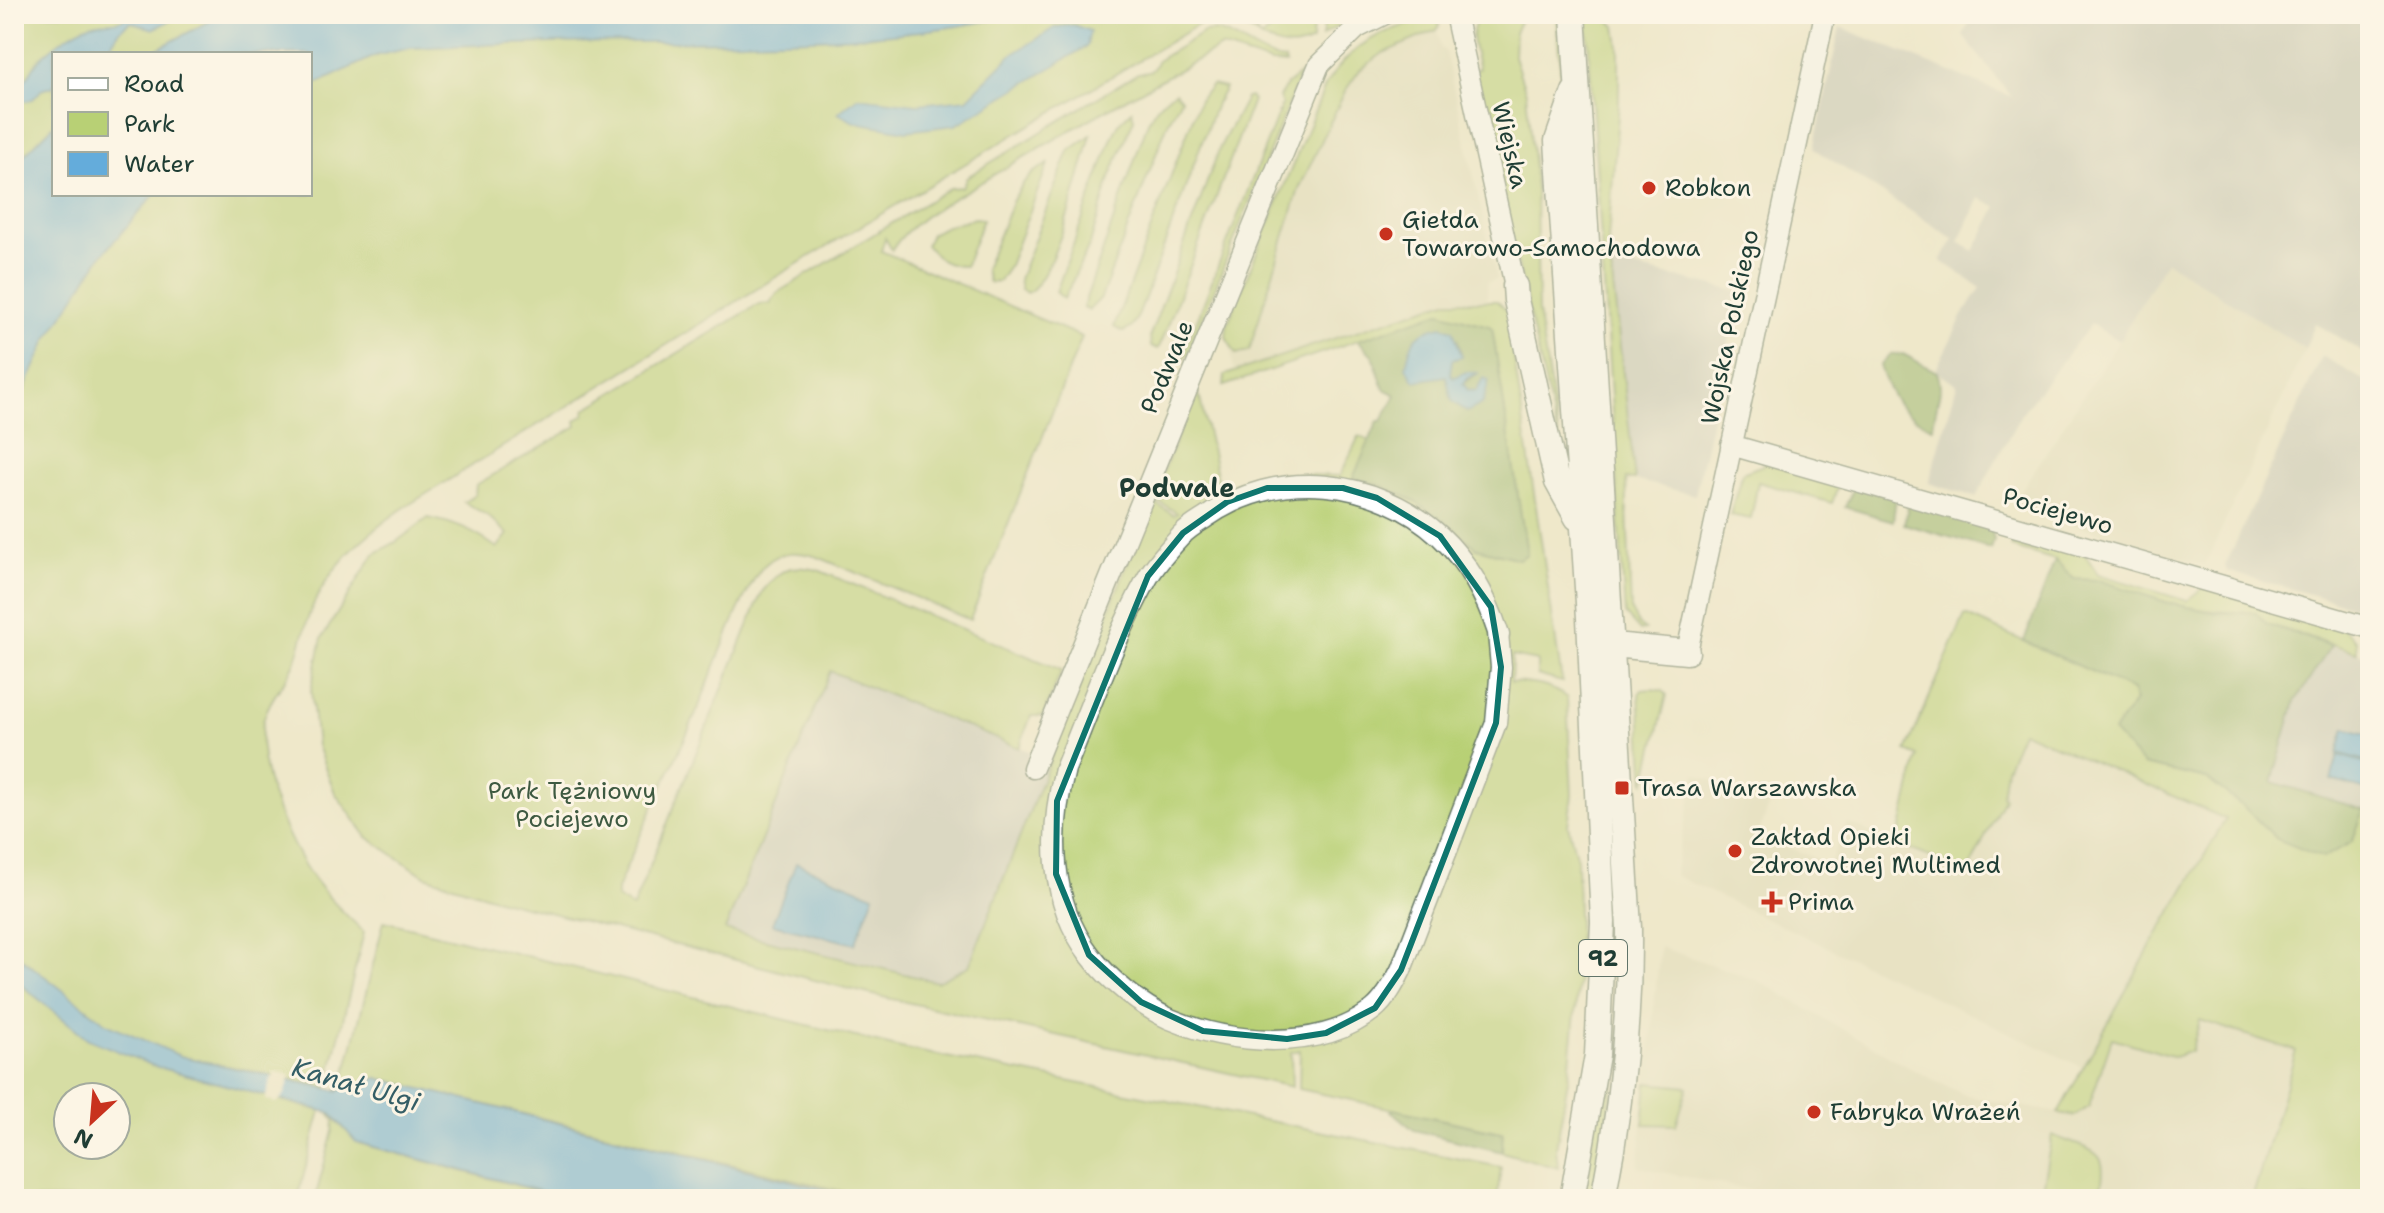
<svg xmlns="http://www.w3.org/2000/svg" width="2384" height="1213" font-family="'Shantell Sans',sans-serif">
<rect width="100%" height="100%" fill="#fcf5e5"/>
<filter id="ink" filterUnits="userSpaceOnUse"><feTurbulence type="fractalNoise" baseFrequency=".0125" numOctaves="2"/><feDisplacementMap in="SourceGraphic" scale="16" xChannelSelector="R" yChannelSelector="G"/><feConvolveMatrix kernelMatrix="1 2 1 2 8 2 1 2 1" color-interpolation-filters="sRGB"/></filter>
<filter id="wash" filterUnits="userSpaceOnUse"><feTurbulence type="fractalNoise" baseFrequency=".006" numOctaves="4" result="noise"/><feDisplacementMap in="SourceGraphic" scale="32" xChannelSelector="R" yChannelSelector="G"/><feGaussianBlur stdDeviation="1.8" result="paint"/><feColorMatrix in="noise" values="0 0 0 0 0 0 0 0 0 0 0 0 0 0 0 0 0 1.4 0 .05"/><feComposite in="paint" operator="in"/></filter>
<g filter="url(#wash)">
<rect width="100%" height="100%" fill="#efe8cb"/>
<path fill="#e0dcbb" d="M1437,30l4,18 4,3 52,228 -9,3 -1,19h-41l-212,71 -4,-26 6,8 13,-3 50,-162 46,-98 15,-21 23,-17z
M2166,261l139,88 -100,216 -194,-59 108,-165z
M1931,692l296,127 -79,131 163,90 -48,159h-471l-154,-32 22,-220 97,33 155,89 55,27 92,17 23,-46 -408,-192 22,-101 74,30 -12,31 71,29 18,-41 50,20 21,-87 -12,-5z"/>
<path fill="#c4c5b9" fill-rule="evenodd" d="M1973,14h397v343l-55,-34 -10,26 -139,-88 -47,80 -28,-17 -70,90 -45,83 -47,-14 28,-99 -22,-13 30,-60 16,-23 -40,-27 13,-22 -140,-90 26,-122 172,70 -49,-61zM1979,198l18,9 -23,44 -15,-9z
M1610,262l130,30 -45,203 -60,-15z
M2322,356l48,28v227l-143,-40 -2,-5z
M2331,646l39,10v156l-98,-30 23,-80z
M830,671l221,89 -82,206 -31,16 -213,-52z"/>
<path fill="#b8d075" stroke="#6c8654" stroke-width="2" fill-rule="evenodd" d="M14,14h209l-75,40h-94v71l-40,40z
M1021,14h195l-427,255 -387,240c-39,27 -74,58 -92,103 -6,18 -9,36 -16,53 -9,19 -24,32 -30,53 -11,42 18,109 39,145 15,26 40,49 61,69l-37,155 -147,-31 -74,-33 -92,-70v-541l33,-72 54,-84 50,-59 4,-3h155v-107l65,-31 35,-8c75,-4 149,-6 224,-6 129,-1 260,1 387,-28z
M1225,14h20l15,24 35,-24h24l-6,9 -1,18c-33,18 -61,-11 -87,-27z
M1334,14h22l-34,22 2,-11z
M1483,14h40l-8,19 -1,23 12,37 10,96 2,123 24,144 -89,-386 6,-1c-5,-21 -14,-39 4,-55z
M1556,14h8l2,70 -5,-4z
M1434,18l6,7 -3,5 -54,23 -23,17 -15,21 -46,98 -50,162 -13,3 -10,-17 1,-12 99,-241c29,-44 58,-55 108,-66z
M1605,18l11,8 3,20v56l-11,138 27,240 -9,-1 5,132 8,14 6,5 -5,1 -15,-17 -38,-593z
M1216,31c25,5 44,27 69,29l1,4 -15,-1 -50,-16c-78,42 -155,85 -231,130 -33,21 -77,39 -98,73l-7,-12 -4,13 201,86 -112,283 -152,-63c-19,-5 -35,-8 -51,6 -22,17 -57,118 -70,148 -26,60 -56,118 -80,179v8l16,9 129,-315c19,-23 26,-29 56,-22l244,100 -19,46h-12l-12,32 -189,-77 -105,259 212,52 32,-16 183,-465 22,14 3,-2 -24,-15 40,-102 6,-2 21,94 56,-14 64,2 19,-40 11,5 -17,37 28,8 29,13 31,20 36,29 42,11 8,-5 -35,-227 -52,-15 -216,74 1,-11 221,-74h51l10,10 55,371 -25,-7v-14l-25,-5 -1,26c21,2 39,2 56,16l5,97 -4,30 9,34 2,113 -10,102 -13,74 2,20 -56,-16v-20l-203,-43 1,-39 -9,2 1,35 -423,-93 -368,-94 -76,-24 -58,-39 -32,-44 -18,-47 -6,-56 11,-52 52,-84 22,-12 32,-24c27,5 47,14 69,30l11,-14 -20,-18 -24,-14 11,-7 1,-10 101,-59 -1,-5 8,-6 2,-6 173,-105 11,-1 7,-10 173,-105 12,-1 5,-10 171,-104c11,0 15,-1 19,-12l47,-29z
M1301,73l-112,280 -8,7 101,-256 -3,-7 8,-12z
M1212,85l13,3 -9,16 -77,210 -8,14 -8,4 -9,-5 5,-14 81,-214z
M1175,92l6,7 -13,24 -67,175 -12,12 -6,-3 65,-185c7,-14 13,-22 27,-30z
M1250,97l3,3 -91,241 -4,8 -7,-2 -1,-11 70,-189 26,-49z
M1132,110l2,9 -23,56 -21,69 -26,55 -8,-7 56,-154 7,-15z
M1091,135c-9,32 -37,146 -64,158l-6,-3 -2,-11 50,-128z
M1048,164l-40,104 -9,13 -10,2 -4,-14 28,-69 11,-18 10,-10z
M975,218l8,1 -18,47c-19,0 -27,-6 -39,-21l5,-11 15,-8z
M1763,461l72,19 3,7 -6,16 -74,-21 -7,37 -21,-4 12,-42 21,-8z
M2016,535l68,18 14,21 89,27 17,-14 139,41 13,13 1,11 -90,-28 -12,-12c-30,1 -56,-1 -85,-9 -36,-9 -58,-23 -96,-24l-19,-19 -44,-13z
M1965,615l168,75 9,75 65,14 39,30 31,30 75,3 12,-32 6,2v231l-14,66h12l2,-9v99h-118l44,-148 -96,-31 -9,31 -16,6 -63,-19 -23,68 -14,10 -17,-3 90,-162 78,-132 -204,-88 -16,37 -4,27 2,3 -36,74 -71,-28 21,-88 -12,-5z
M1652,689l11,2 4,4 -22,89 -6,-90 3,-4z
M384,921l517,127 600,119 -4,32h-623l-497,-121 -41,13 7,-7z
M14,979l74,60 66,27 167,45 -24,88h-283zM68,1097h48v48h-48z
M1611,1042h2l2,30 -21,127h-13l24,-136z
M1647,1083l41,4 -12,38 -33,-1z
M329,1113l29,30 209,56h-252l18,-68 1,-11z
M2052,1135c42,18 61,12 46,64h-58z"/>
<path fill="#92b266" stroke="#58784d" stroke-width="2" fill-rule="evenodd" d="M1440,312l52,15 35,227 -8,5 -42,-11 -36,-29 -31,-20 -29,-13 -28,-8 25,-57h4l14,-26 -12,-6 -11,-33 -15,-16zM1458,341l4,15 -10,4 -2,13 3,5 24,-4 -14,10 5,6 9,1 5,-8 -15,29c-28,-21 -19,-42 -9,-71z
M1903,354l34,18c8,20 -3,35 -4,56 -35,-17 -41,-26 -53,-62l10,-11z
M1854,487l42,11 -3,23 -48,-14z
M1912,501l79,24 3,16 -3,8 -87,-25 4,-17z
M2055,560l19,19 25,1 70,23 48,10 38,-1 12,12 64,22 -36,56 -23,80 92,28 -12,32 -29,16 -46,-19 -31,-30 -39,-30 -64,-14 -30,-33 22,-31 -2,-11 -109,-49z
M2370,1043v57l-2,9 -12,1z
M1393,1109l110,24 -1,19 -88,-22 -23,-19z"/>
<path fill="#64acdb" stroke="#427488" stroke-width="2" d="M128,14h56l-31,15 -22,-7c-15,7 -16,21 -28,32h-49v32l-13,4c-7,10 -11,12 -24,11v-16c13,-5 15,-19 24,-28 12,-11 33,-27 48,-32 13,-5 25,0 37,-7z
M223,14h798c-127,29 -258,27 -387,28 -75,0 -149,2 -224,6l-35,8 -65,31v-33h-162z
M1074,25l16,6 -3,15 -131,79 -50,6 -52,-9 -16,-9 20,-16 59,7 50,-5 43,-43 46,-29z
M54,125v69h101l-54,62 -54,84 -33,72v-247z
M1442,326l11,4 9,27 -10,3 -2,13 3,5 13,-6 13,1 -10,4 -6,7 5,6 8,1 7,-13 6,2 -6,23 -16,9 -15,-11 -6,-25 -31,5 -9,-14c4,-26 9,-36 36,-41z
M2345,728l25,7v27l-32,-9z
M2338,755l32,9v27l-39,-11z
M796,863l78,32 -19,49 -83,-20z
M14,953l92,70 74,33 158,35 39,-13 486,121h-293l-214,-57 -25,-29 -177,-47 -66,-27 -74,-60z"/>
<path fill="#efe8cb" d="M276,1072l15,3 -6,19 -8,9 -12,-3 6,-21z"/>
</g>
<g filter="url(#ink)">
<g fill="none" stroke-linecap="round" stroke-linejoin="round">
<g stroke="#687969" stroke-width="23">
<path id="minor" d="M1455,14l60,272
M1731,445l639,183
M1498,633l3,34 -5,56 -95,247c-7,14 -15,29 -27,39 -54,44 -144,35 -204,10 -29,-13 -61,-39 -80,-64 -41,-54 -41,-124 -25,-186 26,-63 49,-130 82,-190 8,-15 22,-30 34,-43 6,-7 16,-13 24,-18 70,-51 171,-41 235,18 29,27 47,62 59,99
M1687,652l138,-638
M1033,768l286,-703 38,-37 28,-14"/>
</g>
<g stroke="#687969" stroke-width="27">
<path id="major" d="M1573,14l56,914c1,92 -8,181 -26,271
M1515,286l1,14 41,182 20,36
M1603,634l10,11 74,7
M1572,1199l25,-144 6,-133 -14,-304 -32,-477 17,-49"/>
</g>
<use href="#minor" stroke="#fff" stroke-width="20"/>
<use href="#major" stroke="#fff" stroke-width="24"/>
</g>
</g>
<path d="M0 0H2384V1213H0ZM1267,488h76l34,10 63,38 51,71 10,60 -5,56 -95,247 -26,38 -49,25 -39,6 -84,-8 -62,-29 -52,-47 -33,-81 1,-73 91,-225 35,-43 44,-31z" fill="#efe8cb" fill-opacity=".55" fill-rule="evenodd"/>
<path fill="none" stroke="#0f766e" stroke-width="6" stroke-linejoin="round" d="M1267,488h76l34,10 63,38 51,71 10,60 -5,56 -95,247 -26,38 -49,25 -39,6 -84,-8 -62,-29 -52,-47 -33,-81 1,-73 91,-225 35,-43 44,-31z"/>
<g fill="#c8321e" stroke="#fcf5e5" stroke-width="3">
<circle cx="1649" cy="188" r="8"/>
<circle cx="1386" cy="234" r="8"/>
<rect x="1614" y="780" width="16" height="16" rx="4"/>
<circle cx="1735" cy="851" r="8"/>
<path d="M1768 890h8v8h8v8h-8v8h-8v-8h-8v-8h8z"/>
<circle cx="1814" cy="1112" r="8"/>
</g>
<g text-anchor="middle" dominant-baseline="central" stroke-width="6" stroke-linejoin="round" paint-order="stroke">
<rect fill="#fcf5e5" stroke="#617469" stroke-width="2" x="1579" y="940" width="48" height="36" rx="6"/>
<g font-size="22" font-weight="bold" fill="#1f3d34">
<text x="1603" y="958">92</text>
</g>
<g font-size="24" fill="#1f3d34" stroke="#fcf5e5">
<text transform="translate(1510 145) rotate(77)">Wiejska</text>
<text transform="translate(1730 327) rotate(-78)">Wojska Polskiego</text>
<text transform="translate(1167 367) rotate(-67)">Podwale</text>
<text transform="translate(2058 511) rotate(16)">Pociejewo</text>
</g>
<g font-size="24" fill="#1f3d34" stroke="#fcf5e5" text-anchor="start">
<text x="1665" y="188">Robkon</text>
<text x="1402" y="220">Giełda<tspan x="1402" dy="28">Towarowo-Samochodowa</tspan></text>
<text x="1638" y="788">Trasa Warszawska</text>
<text x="1751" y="837">Zakład Opieki<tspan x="1751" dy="28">Zdrowotnej Multimed</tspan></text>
<text x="1788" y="902">Prima</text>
<text x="1830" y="1112">Fabryka Wrażeń</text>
</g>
<g font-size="24" fill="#3e5a41" stroke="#fcf5e5">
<text x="572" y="791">Park Tężniowy<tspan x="572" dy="28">Pociejewo</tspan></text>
</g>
<g font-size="26" font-weight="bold" fill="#1f3d34" stroke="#fcf5e5">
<text x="1177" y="487">Podwale</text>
</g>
<g font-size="26" font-style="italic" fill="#345e66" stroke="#fcf5e5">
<text transform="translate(356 1084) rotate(16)">Kanał Ulgi</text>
</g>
</g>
<rect width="2384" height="1213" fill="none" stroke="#fcf5e5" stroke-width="48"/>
<rect x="52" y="52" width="260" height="144" fill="#fcf5e5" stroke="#a4ab9e" stroke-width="2"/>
<rect x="68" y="78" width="40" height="12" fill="#ffffff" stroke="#a4ab9e" stroke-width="2"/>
<text x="124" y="92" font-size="24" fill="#1f3d34">Road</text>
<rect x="68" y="112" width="40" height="24" fill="#b8d075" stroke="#a4ab9e" stroke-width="2"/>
<text x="124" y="132" font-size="24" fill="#1f3d34">Park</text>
<rect x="68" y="152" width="40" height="24" fill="#64acdb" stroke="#a4ab9e" stroke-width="2"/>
<text x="124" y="172" font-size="24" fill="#1f3d34">Water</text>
<g transform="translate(92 1121) rotate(206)"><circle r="38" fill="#fcf5e5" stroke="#a4ab9e" stroke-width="2"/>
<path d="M0-6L14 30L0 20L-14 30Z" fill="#c8321e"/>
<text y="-12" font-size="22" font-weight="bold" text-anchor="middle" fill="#1f3d34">N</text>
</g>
</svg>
